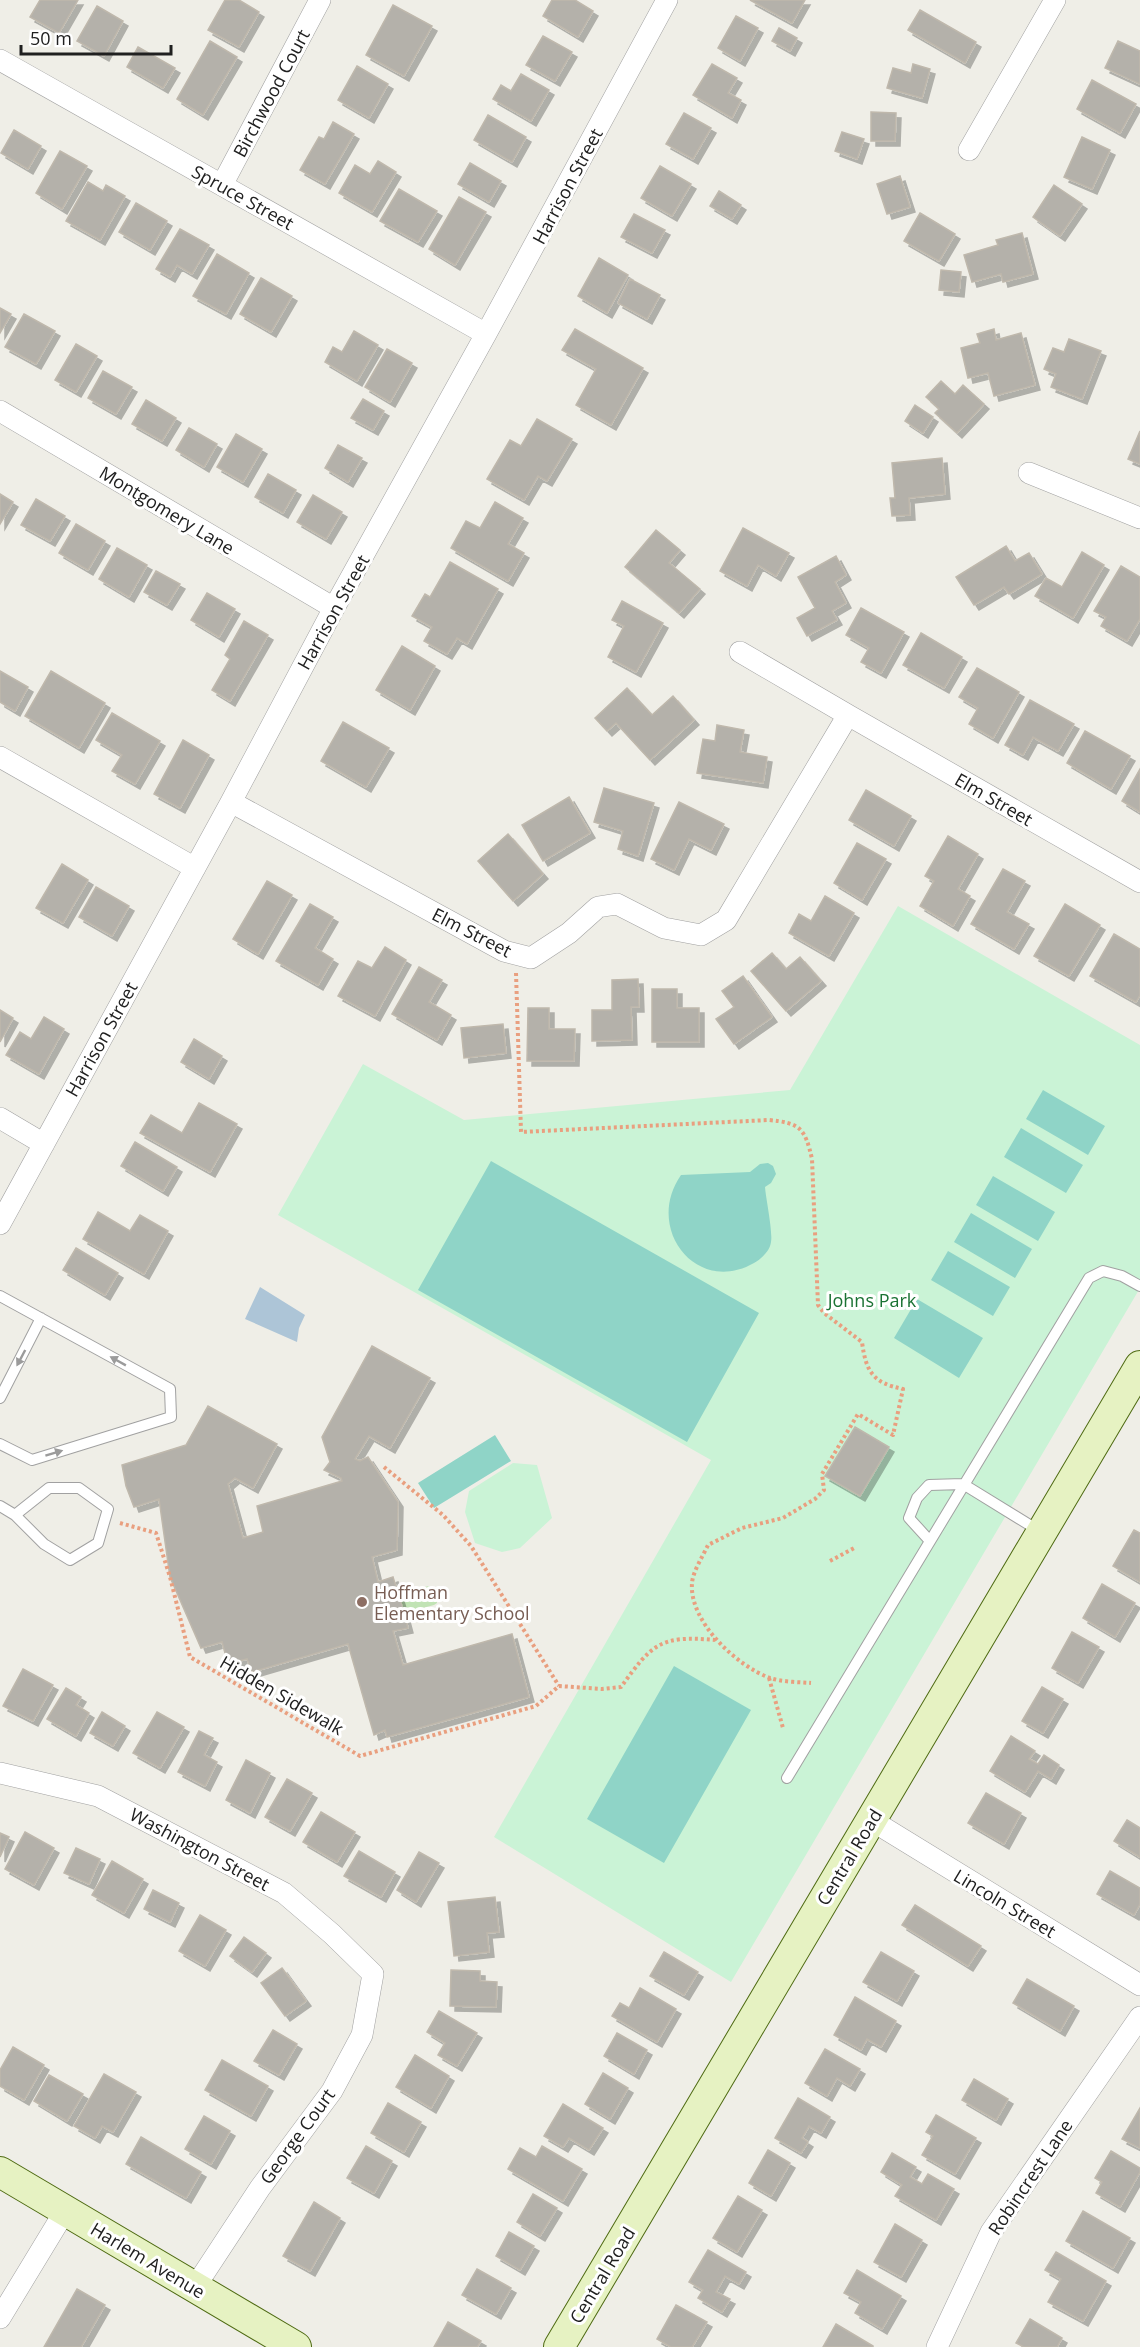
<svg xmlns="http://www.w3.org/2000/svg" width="1140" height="2347" font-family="'Open Sans',sans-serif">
<defs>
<filter id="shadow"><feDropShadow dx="5" dy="5" stdDeviation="0" flood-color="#0004"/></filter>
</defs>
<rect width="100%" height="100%" fill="#efeee7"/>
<path fill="#c1e3b4" d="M429,1586l7,5 1,12 -3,2 -30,8 -6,-20z"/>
<path fill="#caf3d6" d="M898,906l242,139v243l-409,694 -237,-145 217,-377 -433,-245 85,-151 101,56 326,-30z
M513,1463l24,2 15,53 -32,30 -18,4 -27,-9 -10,-31 4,-21z"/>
<path fill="#8fd4c7" d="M1043,1090l62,36 -17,29 -62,-36z
M1021,1128l62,37 -17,28 -62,-36z
M491,1161l268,152 -72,129 -269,-152z
M768,1163l5,3 3,8 -5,9 -6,4c1,12 8,45 6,55 -1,9 -10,17 -17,21 -58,33 -110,-35 -73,-88l69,-3 10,-8z
M993,1176l62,36 -17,29 -62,-36z
M971,1213l61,36 -17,29 -61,-36z
M948,1251l62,36 -17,29 -62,-36z
M917,1299l66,39 -24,40 -65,-40z
M495,1435l16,26 -77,47 -16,-25z
M674,1666l77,44 -87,153 -77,-44z"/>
<path fill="#adc5d7" d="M260,1287l45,28 -6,13 -2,14 -52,-23z"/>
<path fill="#b4b1aa" stroke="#bfb8ac" stroke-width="1.5" filter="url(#shadow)" d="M40,0h38l-19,33 -29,-16z
M225,0h14l20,12 -20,35 -31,-17z
M552,0h23l18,11 -15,26 -35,-21z
M750,0h55l-13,23z
M393,5l39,21 -28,50 -38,-21z
M97,6l26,15 -19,35 -27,-15z
M920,10l56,32 -11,21 -57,-33z
M736,16l22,12 -18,33 -22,-13z
M779,28l18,10 -7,13 -18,-10z
M543,36l29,16 -17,29 -29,-16z
M210,41l27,16 -34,58 -26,-16z
M1118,41l22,10v33l-35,-16z
M138,47l37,21 -12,20 -36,-21z
M712,64l25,14 -9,15 13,7 -9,18 -39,-23z
M913,64l17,5 -8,29 -35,-10 6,-20 18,5z
M357,66l31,18 -19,34 -31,-18z
M521,74l28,16 -18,31 -38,-22 8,-14 10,6z
M1092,80l44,24 -16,29 -43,-24z
M871,112l25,1 -1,28h-24z
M684,113l27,15 -18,31 -27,-15z
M488,115l38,22 -14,25 -38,-22z
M333,122l21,12 -29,50 -25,-14 19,-33 5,2z
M14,130l27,16 -13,23 -27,-16z
M842,132l22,7 -7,20 -22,-8z
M1082,137l28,13 -18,39 -28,-12z
M60,151l27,15 -25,43 -26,-16z
M378,161l18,11 -24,40 -33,-19 16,-28 15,9z
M470,163l31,18 -12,21 -31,-18z
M660,166l31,18 -19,32 -31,-18z
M900,176l10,31 -23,7 -10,-30z
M88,182l15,9 3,-6 19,11 -25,44 -34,-19z
M1054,185l28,19 -22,32 -27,-19z
M399,189l38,22 -19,31 -38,-21z
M719,191l22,14 -9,14 -22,-13z
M459,197l27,15 -31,53 -26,-16z
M136,203l31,18 -17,29 -31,-18z
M920,213l35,21 -16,27 -35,-20z
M634,214l31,16 -13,23 -31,-16z
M180,229l29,16 -17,29 -15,-9 -7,12 -14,-8z
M1022,233l11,41 -30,8 -2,-8 -29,8 -8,-27 34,-10 -2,-5z
M217,254l32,19 -23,41 -33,-18z
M599,258l29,17 -21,38 -29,-17z
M941,270l20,2 -2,20 -20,-2z
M261,278l31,18 -21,36 -31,-18z
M630,279l30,16 -13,24 -29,-16z
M0,308l11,6 -11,19z
M24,314l31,17 -19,33 -31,-17z
M575,329l68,39 -32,57 -35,-20 20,-36 -34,-19z
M994,329l2,11 25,-7 14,52 -41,11 -6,-23 -20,5 -7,-30 19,-5 -3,-9z
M354,331l24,14 -21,36 -32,-19 8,-15 9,5z
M1069,339l32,12 -19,48 -31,-12 5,-13 -12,-5 9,-21 11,4z
M76,344l21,12 -21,36 -21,-12z
M387,349l25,14 -22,39 -25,-15z
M103,371l29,16 -16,27 -28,-16z
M941,381l14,13 8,-9 21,19 -27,29 -22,-20 4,-4 -13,-12z
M363,399l21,12 -11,19 -22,-12z
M146,400l30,18 -14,23 -30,-17z
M915,405l18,12 -10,16 -18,-12z
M537,419l35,20 -25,42 -9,-5 -14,24 -37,-21 23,-39 11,6z
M189,428l28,16 -13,23 -28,-17z
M1140,431v33l-12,-5z
M236,434l26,15 -19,33 -26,-15z
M338,445l24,13 -14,24 -23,-14z
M942,458l3,36 -36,4 1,17 -18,1 -2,-18h5l-3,-35z
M268,474l28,16 -13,23 -28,-16z
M0,494l13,8 -13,22z
M313,495l29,17 -16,27 -29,-17z
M36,499l29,17 -15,25 -29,-16z
M495,502l28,16 -15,26 16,9 -16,28 -57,-33 15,-27 14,7z
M76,524l29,17 -17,29 -29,-17z
M743,528l46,25 -13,23 -18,-11 -11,21 -27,-15z
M656,530l24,20 -11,13 31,26 -21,24 -54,-46z
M1006,546l9,15 14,-8 13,21 -33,20 -5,-7 -30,18 -18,-28z
M117,548l30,17 -18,32 -30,-18z
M1082,552l22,13 -31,53 -38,-22 11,-18 16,9z
M836,556l10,19 -11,7 11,21 -14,8 5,9 -30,16 -10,-18 18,-10 -17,-31z
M450,562l48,27 -31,55 -10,-6 -10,16 -23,-13 8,-14 -20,-11 13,-22 5,3z
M1121,566l19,11v42l-13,22 -26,-15 5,-9 -12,-6z
M156,571l24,13 -13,21 -23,-13z
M207,593l28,16 -16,28 -28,-17z
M622,601l41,22 -27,49 -28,-15 16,-31 -12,-6z
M861,608l43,24 -23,41 -20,-11 8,-14 -23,-13z
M244,621l24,14 -38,66 -18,-11 18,-31 -5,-4z
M921,633l41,24 -18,31 -41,-23z
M402,646l33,20 -25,44 -34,-20z
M977,668l42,24 -26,46 -24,-14 9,-16 -19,-11z
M0,671l28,16 -13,24 -15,-9z
M51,671l54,32 -26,45 -54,-32z
M627,688l25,27 21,-19 21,24 -44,40 -34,-37 -9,8 -12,-13z
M1030,700l44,24 -16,27 -25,-14 -10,18 -18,-10z
M112,713l48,28 -25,43 -23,-13 10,-16 -26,-15z
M343,722l46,26 -23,39 -45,-26z
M717,725l27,5 -4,22 27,5 -4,26 -66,-10 6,-34 12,2z
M1085,731l45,25 -19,33 -44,-26z
M183,740l26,15 -29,53 -26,-14z
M1140,769v43l-18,-11z
M604,788l50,15 -16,53 -20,-7 5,-18 -29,-9z
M866,790l45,26 -17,30 -45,-26z
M569,797l21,36 -47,28 -21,-36z
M679,802l45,22 -13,26 -22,-11 -15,31 -23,-11z
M508,834l35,40 -30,27 -35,-40z
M948,836l30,18 -20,35 12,7 -17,30 -33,-20 14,-25 -9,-5z
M857,843l29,16 -24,41 -28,-17z
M62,864l26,16 -25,43 -27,-15z
M1003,869l22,12 -18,31 22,12 -15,25 -43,-25z
M267,881l25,14 -34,59 -25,-15z
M96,887l33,19 -17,30 -33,-19z
M825,896l29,17 -25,43 -40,-23 10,-19 12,7z
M310,904l23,13 -18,31 18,11 -15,26 -42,-24z
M1065,904l35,21 -31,51 -35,-20z
M1114,934l26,15v46l-4,7 -46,-26z
M385,947l21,13 -31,56 -37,-20 20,-35 14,7z
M772,953l14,16 14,-12 21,24 -35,30 -35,-40z
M419,967l23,13 -13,22 22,13 -14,25 -45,-26z
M743,976l29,41 -38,27 -18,-25 18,-12 -12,-16z
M638,979l1,28h-8l1,33 -40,1v-31h20v-30z
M652,989h25v19h22v34h-47z
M528,1008h21v21h26l-1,32h-47z
M0,1010l13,8 -13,24z
M44,1017l20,12 -25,45 -33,-19 14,-23 11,7z
M503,1024l3,29 -42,5 -3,-30z
M194,1039l28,17 -13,23 -28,-17z
M199,1103l38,21 -27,48 -70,-39 11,-18 31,18z
M135,1142l42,25 -14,24 -42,-25z
M98,1212l32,19 10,-16 28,16 -24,43 -61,-35z
M76,1248l42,25 -13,22 -42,-25z
M372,1346l58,32 -40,70 -21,-12 -14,23 5,2 8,-4 30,45 -1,48 -25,7 6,25 15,-5 11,36 4,15 -15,3 10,34 109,-31 17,63 -142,40 -2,-7 -11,5 -26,-91 -96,28 -5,-13 -19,5 -6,-22 -21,6 -31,-71 -11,-78 -25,8 -8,-21 -4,-21 64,-20 22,-39 69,38 -24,44 -18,-10 -7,6 15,54 20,-6 -6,-26 85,-25 -1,-3 -17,-8 6,-8 -8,-25z
M855,1427l34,20 -29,49 -35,-20z
M1134,1530l6,3v49l-27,-16z
M1102,1584l33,19 -20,34 -32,-19z
M1072,1632l27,15 -21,36 -26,-15z
M23,1669l30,16 -20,36 -30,-15z
M1042,1687l21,12 -20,34 -21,-12z
M66,1688l15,9 -5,8 13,8 -13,23 -29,-17z
M102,1712l23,14 -12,20 -23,-13z
M157,1712l27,15 -24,41 -27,-15z
M199,1731l14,7 -9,17 13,7 -12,24 -27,-14z
M1011,1736l24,15 -6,8 9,5 6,-9 15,10 -8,14 -13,-8 -13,21 -35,-21z
M246,1760l24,13 -20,40 -24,-13z
M287,1779l25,14 -22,38 -25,-14z
M986,1793l35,20 -17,31 -36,-21z
M321,1812l34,20 -18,30 -34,-20z
M1127,1820l13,8v29l-26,-16z
M25,1832l29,16 -20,37 -29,-16z
M0,1833l9,4 -9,20z
M76,1848l24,11 -11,25 -25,-11z
M359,1851l36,21 -14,25 -37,-21z
M419,1852l20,11 -23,39 -19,-12z
M112,1861l31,18 -19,34 -32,-18z
M1110,1871l30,17v16l-6,11 -37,-21z
M153,1890l26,13 -9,19 -26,-13z
M495,1897l4,35 -12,1 2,19 -35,4 -6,-54z
M915,1905l66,41 -13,20 -66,-41z
M200,1915l26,15 -21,36 -26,-15z
M244,1937l22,16 -14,19 -22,-16z
M664,1952l34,20 -14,23 -34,-19z
M881,1952l33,19 -17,30 -34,-19z
M282,1968l24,33 -21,15 -24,-33z
M451,1970l29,1v10l17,1 -1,25 -46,-1z
M1027,1979l47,27 -14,25 -47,-28z
M640,1988l36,21 -19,33 -45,-26 8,-13 9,5z
M855,1997l41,24 -15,26 -14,-8 -6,11 -27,-15z
M439,2011l38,22 -20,33 -19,-11 7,-12 -18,-11z
M273,2030l24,14 -18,31 -25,-14z
M617,2033l30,17 -13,24 -30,-18z
M13,2047l31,18 -20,35 -24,-14v-16z
M825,2049l35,20 -10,17 -13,-8 -10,18 -22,-13z
M415,2055l34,21 -18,32 -35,-21z
M222,2060l46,26 -17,30 -46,-26z
M603,2073l25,15 -18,31 -25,-15z
M104,2074l32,18 -23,40 -11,-6 -7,12 -21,-12z
M49,2075l34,19 -16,27 -33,-20z
M974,2079l34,20 -12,21 -34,-20z
M798,2098l32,19 -9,16 -12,-7 -7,12 6,4 -7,11 -26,-15z
M388,2103l33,19 -17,30 -33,-19z
M563,2104l40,24 -14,22 -20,-12 -6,9 -19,-11z
M1140,2108v40l-18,-9z
M936,2115l40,23 -21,36 -33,-19 11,-19 -7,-4z
M204,2116l26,15 -19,33 -26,-15z
M141,2137l60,35 -15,26 -60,-34z
M366,2146l26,15 -18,32 -27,-15z
M542,2146l40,23 -19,32 -55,-32 12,-21 16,9z
M768,2150l22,13 -19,33 -22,-13z
M1111,2151l29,17v4l-20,35 -24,-14 6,-11 -7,-4z
M892,2153l24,14 -6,10 12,7 6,-10 26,15 -18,31 -41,-24 7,-11 -21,-13z
M533,2194l24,14 -17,28 -23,-14z
M738,2196l24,14 -25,42 -24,-14z
M314,2202l26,16 -30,53 -27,-15z
M1083,2211l47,27 -17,30 -47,-27z
M895,2224l27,16 -21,37 -27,-15z
M509,2232l25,14 -14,24 -24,-14z
M708,2250l38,22 -7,12 -14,-8 -9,16 14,7 -8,13 -24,-14 5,-8 -14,-8z
M1056,2252l50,29 -23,40 -35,-19 13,-23 -16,-9z
M477,2269l34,19 -15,26 -34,-19z
M857,2270l44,26 -19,33 -27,-16 6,-11 -17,-9z
M77,2289l28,16 -24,42h-37z
M676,2305l31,17 -15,25h-21l-14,-8z
M1030,2319l32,19 -5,9h-33l-8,-4z
M448,2322l33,19 -4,6h-43z
M836,2324l37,22v1h-50z"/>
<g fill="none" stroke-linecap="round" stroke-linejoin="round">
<g stroke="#a1a1a1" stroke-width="12">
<path id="service" d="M0,1296l170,93 1,28 -139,43 -32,-16
M0,1398l41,-80
M0,1506l15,9 29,29 26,16 28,-17 10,-34 -29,-21h-30l-34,27
M929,1540l-20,-22 8,-20 12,-13 34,-1 78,48
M787,1778l302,-500 14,-7 19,5 18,10"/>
</g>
<g stroke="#a1a1a1" stroke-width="22">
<path id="minor" d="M0,60l486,274
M969,150l86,-150
M222,185l98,-185
M0,411l334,197
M1029,473l111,45
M740,652l108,63
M0,757l195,111
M231,802l273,149 27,7 38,-25 29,-26 19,-3 47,24 37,7 25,-15 122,-205 292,167
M0,1118l44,26
M0,1224l231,-422 103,-194 152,-274 181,-334
M0,1773l98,23 186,97 48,41 41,40 -11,61 -30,56 -72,97 -65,99
M871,1820l269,165
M0,2318l65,-107
M937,2347l54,-115 149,-215"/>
</g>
<g stroke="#4f6b13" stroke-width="32">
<path id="secondary" d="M0,2172l296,175
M559,2347l581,-981"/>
</g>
<path stroke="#e99f7f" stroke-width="4" stroke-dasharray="3 3" stroke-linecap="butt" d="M516,973l5,159 248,-12c31,3 36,8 43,39l6,146 6,8 38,29c4,30 11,41 41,47l-10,46 -35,-21 -36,60 2,16 -9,9 -32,19 -41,10 -34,17c-5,11 -15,26 -16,38 -3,39 45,83 78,95 12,4 28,4 41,5
M384,1467l59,48 28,31 88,140
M120,1523l36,10 14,44 20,80 170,99 176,-50 23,-20 43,3 19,-2c31,-43 39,-52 94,-47
M830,1561l26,-14
M769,1678l14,50"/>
<use href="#service" stroke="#fff" stroke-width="10"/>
<use href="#minor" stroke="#fff" stroke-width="21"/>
<use href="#secondary" stroke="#e6f2c2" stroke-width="30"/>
</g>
<defs><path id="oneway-solid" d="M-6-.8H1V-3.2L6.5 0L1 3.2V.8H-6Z" transform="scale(1.5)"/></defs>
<g fill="#9b9b9b">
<use href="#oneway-solid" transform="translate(21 1358) rotate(118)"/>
<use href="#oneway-solid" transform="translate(118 1361) rotate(-151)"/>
<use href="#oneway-solid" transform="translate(54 1453) rotate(-17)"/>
</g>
<circle fill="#8d6e63" stroke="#fff" stroke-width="2" cx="362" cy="1602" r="6"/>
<g text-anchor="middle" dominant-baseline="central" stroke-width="6" stroke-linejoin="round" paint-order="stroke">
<g font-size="18" fill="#202020" stroke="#fff">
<text transform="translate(271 93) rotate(-62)">Birchwood Court</text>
<text transform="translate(567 186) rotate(-62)">Harrison Street</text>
<text transform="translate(243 197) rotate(29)">Spruce Street</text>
<text transform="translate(167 510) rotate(31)">Montgomery Lane</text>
<text transform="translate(333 612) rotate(-61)">Harrison Street</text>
<text transform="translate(994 799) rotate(30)">Elm Street</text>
<text transform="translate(472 932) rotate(27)">Elm Street</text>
<text transform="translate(101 1039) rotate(-61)">Harrison Street</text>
<text transform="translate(282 1695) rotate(30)">Hidden Sidewalk</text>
<text transform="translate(200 1849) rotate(28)">Washington Street</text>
<text transform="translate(849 1857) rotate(-59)">Central Road</text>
<text transform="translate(1005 1903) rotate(31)">Lincoln Street</text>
<text transform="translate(297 2136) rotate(-54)">George Court</text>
<text transform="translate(1030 2177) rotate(-56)">Robincrest Lane</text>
<text transform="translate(148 2260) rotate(31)">Harlem Avenue</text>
<text transform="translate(602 2275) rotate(-59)">Central Road</text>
</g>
<g font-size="18" fill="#1a7233" stroke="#fff">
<text x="872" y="1300">Johns Park</text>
</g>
<g font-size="18" fill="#785e54" stroke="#fff" text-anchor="start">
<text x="374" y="1592">Hoffman<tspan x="374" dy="21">Elementary School</tspan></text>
</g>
</g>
<path d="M21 45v9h150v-9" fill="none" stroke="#202020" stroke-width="3"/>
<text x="30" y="45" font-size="18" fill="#202020" stroke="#ffffff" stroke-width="4.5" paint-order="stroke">50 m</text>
</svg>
